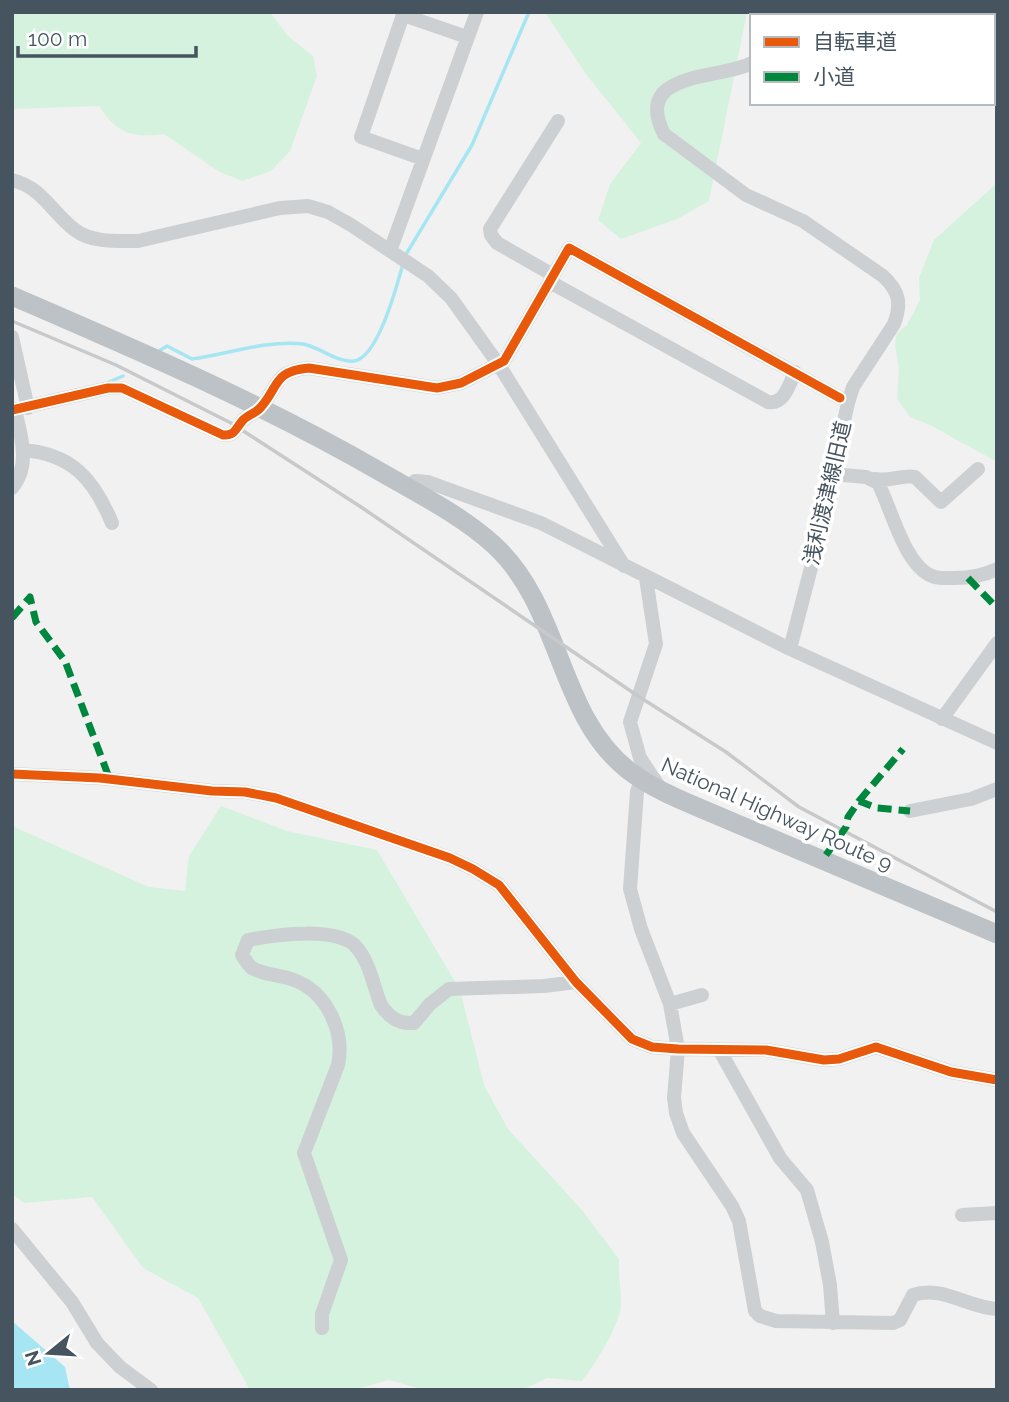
<svg xmlns="http://www.w3.org/2000/svg" width="1009" height="1402" font-family="Raleway,'Noto Sans JP',sans-serif">
<rect width="100%" height="100%" fill="#f2f1f1"/>
<path fill="#d4f2de" d="M12,12h258l17,23 26,21 4,20 -27,75 -19,20 -29,10 -24,-10 -54,-37c-32,4 -47,0 -65,-28l-87,3z
M545,12h202l-38,189 -32,18 -56,20 -23,-19 12,-36 31,-41 -55,-69z
M997,183v279l-67,-37 -20,-8 -13,-18 2,-31 -4,-23 2,-12 10,-8 13,-25 -1,-22 15,-38z
M221,806l66,25 90,19 83,140 24,95 24,44 73,80 38,50c-1,17 2,29 2,44 0,21 -26,61 -39,78l-35,-3 -25,12h-97l-36,-10 -36,10h-103l-52,-92 -55,-30 -51,-71 -68,6 -12,-9v-368l137,61 36,4 4,-35z"/>
<path fill="#a6e5f2" d="M12,1321l53,46 5,23h-58z"/>
<g fill="none" stroke-linecap="round" stroke-linejoin="round">
<path stroke="#a6e5f2" stroke-width="3.5" d="M405,256l67,-111 57,-133
M159,351l8,-5 25,13c36,-5 74,-19 111,-15 17,3 34,19 51,17 24,-3 43,-76 49,-97
M109,382l14,-6"/>
<path stroke="#cdd0d2" stroke-width="14" d="M404,12l-43,125 62,22
M403,15l64,22
M781,16l2,-4
M752,63c-32,17 -120,7 -88,71l82,61 57,26 80,55c16,15 19,27 11,48l-41,63 -5,16 -35,157 -23,89
M12,180c30,7 40,33 63,50 17,13 43,11 63,11l142,-33 28,-2 20,6 23,13 77,51 23,22 48,67 125,201
M390,251l87,-239
M553,275l-56,-32 -6,-8 -1,-6 68,-108
M550,282l218,120c16,3 21,-17 27,-30
M12,337l16,71
M12,410l96,-22h14l101,47c12,1 13,-7 20,-15 5,-5 13,-7 18,-13 18,-20 12,-36 48,-39l128,20 24,-5 43,-22 65,-113 271,150
M23,450c50,4 71,30 89,73
M832,474l34,3 12,6c13,24 26,82 54,93 7,3 15,2 22,2 16,0 29,-2 43,-9
M874,479c17,3 29,-5 41,-2l26,25 37,-33
M12,488c19,-23 9,-52 3,-78
M408,488l7,-7 13,1 113,41 249,126 207,94
M646,578l10,66 -26,78 10,36 20,30
M942,719l55,-76
M12,774l88,4 112,13 33,1 31,6 174,60 23,11 26,16 77,97 56,57 20,8 26,2 88,1 58,10 15,-1 37,-12 75,25 46,8
M641,779l-4,13 -7,97 11,40 29,75 8,45 -4,49 2,15 7,20 49,73 7,15 16,90 5,5 16,5 117,2 7,-3 13,-25c30,-10 55,13 84,14
M910,811l61,-12 26,-10
M670,1004l32,-9
M720,1051l60,107 27,32 15,52 8,43 3,38
M962,1215l35,-2
M12,1229l60,73 25,41 23,24 31,23
M322,1328v-14l19,-54 -37,-107 34,-88c7,-33 -11,-73 -44,-85 -13,-5 -31,-5 -42,-12 -4,-3 -7,-9 -10,-13l6,-15c26,-5 92,-15 110,9 12,15 16,39 23,56 8,12 17,19 33,18l16,-19 19,-15 95,-3 32,-4"/>
<path stroke="#bdc2c7" stroke-width="19" d="M12,296c125,54 249,107 367,175 38,22 82,44 115,74 68,62 63,169 134,225 22,17 48,28 74,39l295,125"/>
<path stroke="#c7c9cb" stroke-width="3.5" d="M12,321l104,44 115,58 130,84 277,189 88,56 73,55 198,105"/>
<path stroke="#00873e" stroke-width="7" stroke-dasharray="14 7" stroke-linecap="butt" d="M968,578l29,30
M12,618l18,-21 6,25 29,39 45,119
M859,801l44,-52
M826,855l20,-28 2,-10 11,-16 18,7 33,3"/>
<g stroke="#fff" stroke-width="13">
<path id="cycleway" d="M12,410l96,-22h14l101,47c12,1 13,-7 20,-15 5,-5 13,-7 18,-13 18,-20 12,-36 48,-39l128,20 24,-5 43,-22 65,-113 271,150
M12,774l88,4 112,13 33,1 31,6 174,60 23,11 26,16 77,97 56,57 20,8 26,2 88,1 58,10 15,-1 37,-12 75,25 46,8"/>
</g>
<use href="#cycleway" stroke="#e8590c" stroke-width="9"/>
</g>
<g text-anchor="middle" dominant-baseline="central" stroke-width="7" stroke-linejoin="round" paint-order="stroke">
<g font-size="21" fill="#46545f" stroke="#fff">
<text transform="translate(827 493) rotate(-77)">浅利渡津線旧道</text>
<text transform="translate(777 814) rotate(24)">National Highway Route 9</text>
</g>
</g>
<rect width="1009" height="1402" fill="none" stroke="#46545f" stroke-width="28"/>
<rect x="750" y="14" width="245" height="91" fill="#ffffff" stroke="#b5bbbf" stroke-width="2"/>
<rect x="764" y="37" width="35" height="10" fill="#e8590c" stroke="#b5bbbf" stroke-width="2"/>
<text x="813" y="49" font-size="21" fill="#46545f">自転車道</text>
<rect x="764" y="72" width="35" height="10" fill="#00873e" stroke="#b5bbbf" stroke-width="2"/>
<text x="813" y="84" font-size="21" fill="#46545f">小道</text>
<g transform="translate(49 1353) rotate(252)" stroke="#ffffff" stroke-width="5" paint-order="stroke">
<path d="M0-5L12 26L0 18L-12 26Z" fill="#46545f"/>
<text y="-10" font-size="19" font-weight="bold" text-anchor="middle" fill="#46545f">N</text>
</g>
<path d="M18 46v10h178v-10" fill="none" stroke="#46545f" stroke-width="3.5"/>
<text x="28" y="46" font-size="21" fill="#46545f" stroke="#ffffff" stroke-width="5" paint-order="stroke">100 m</text>
</svg>
